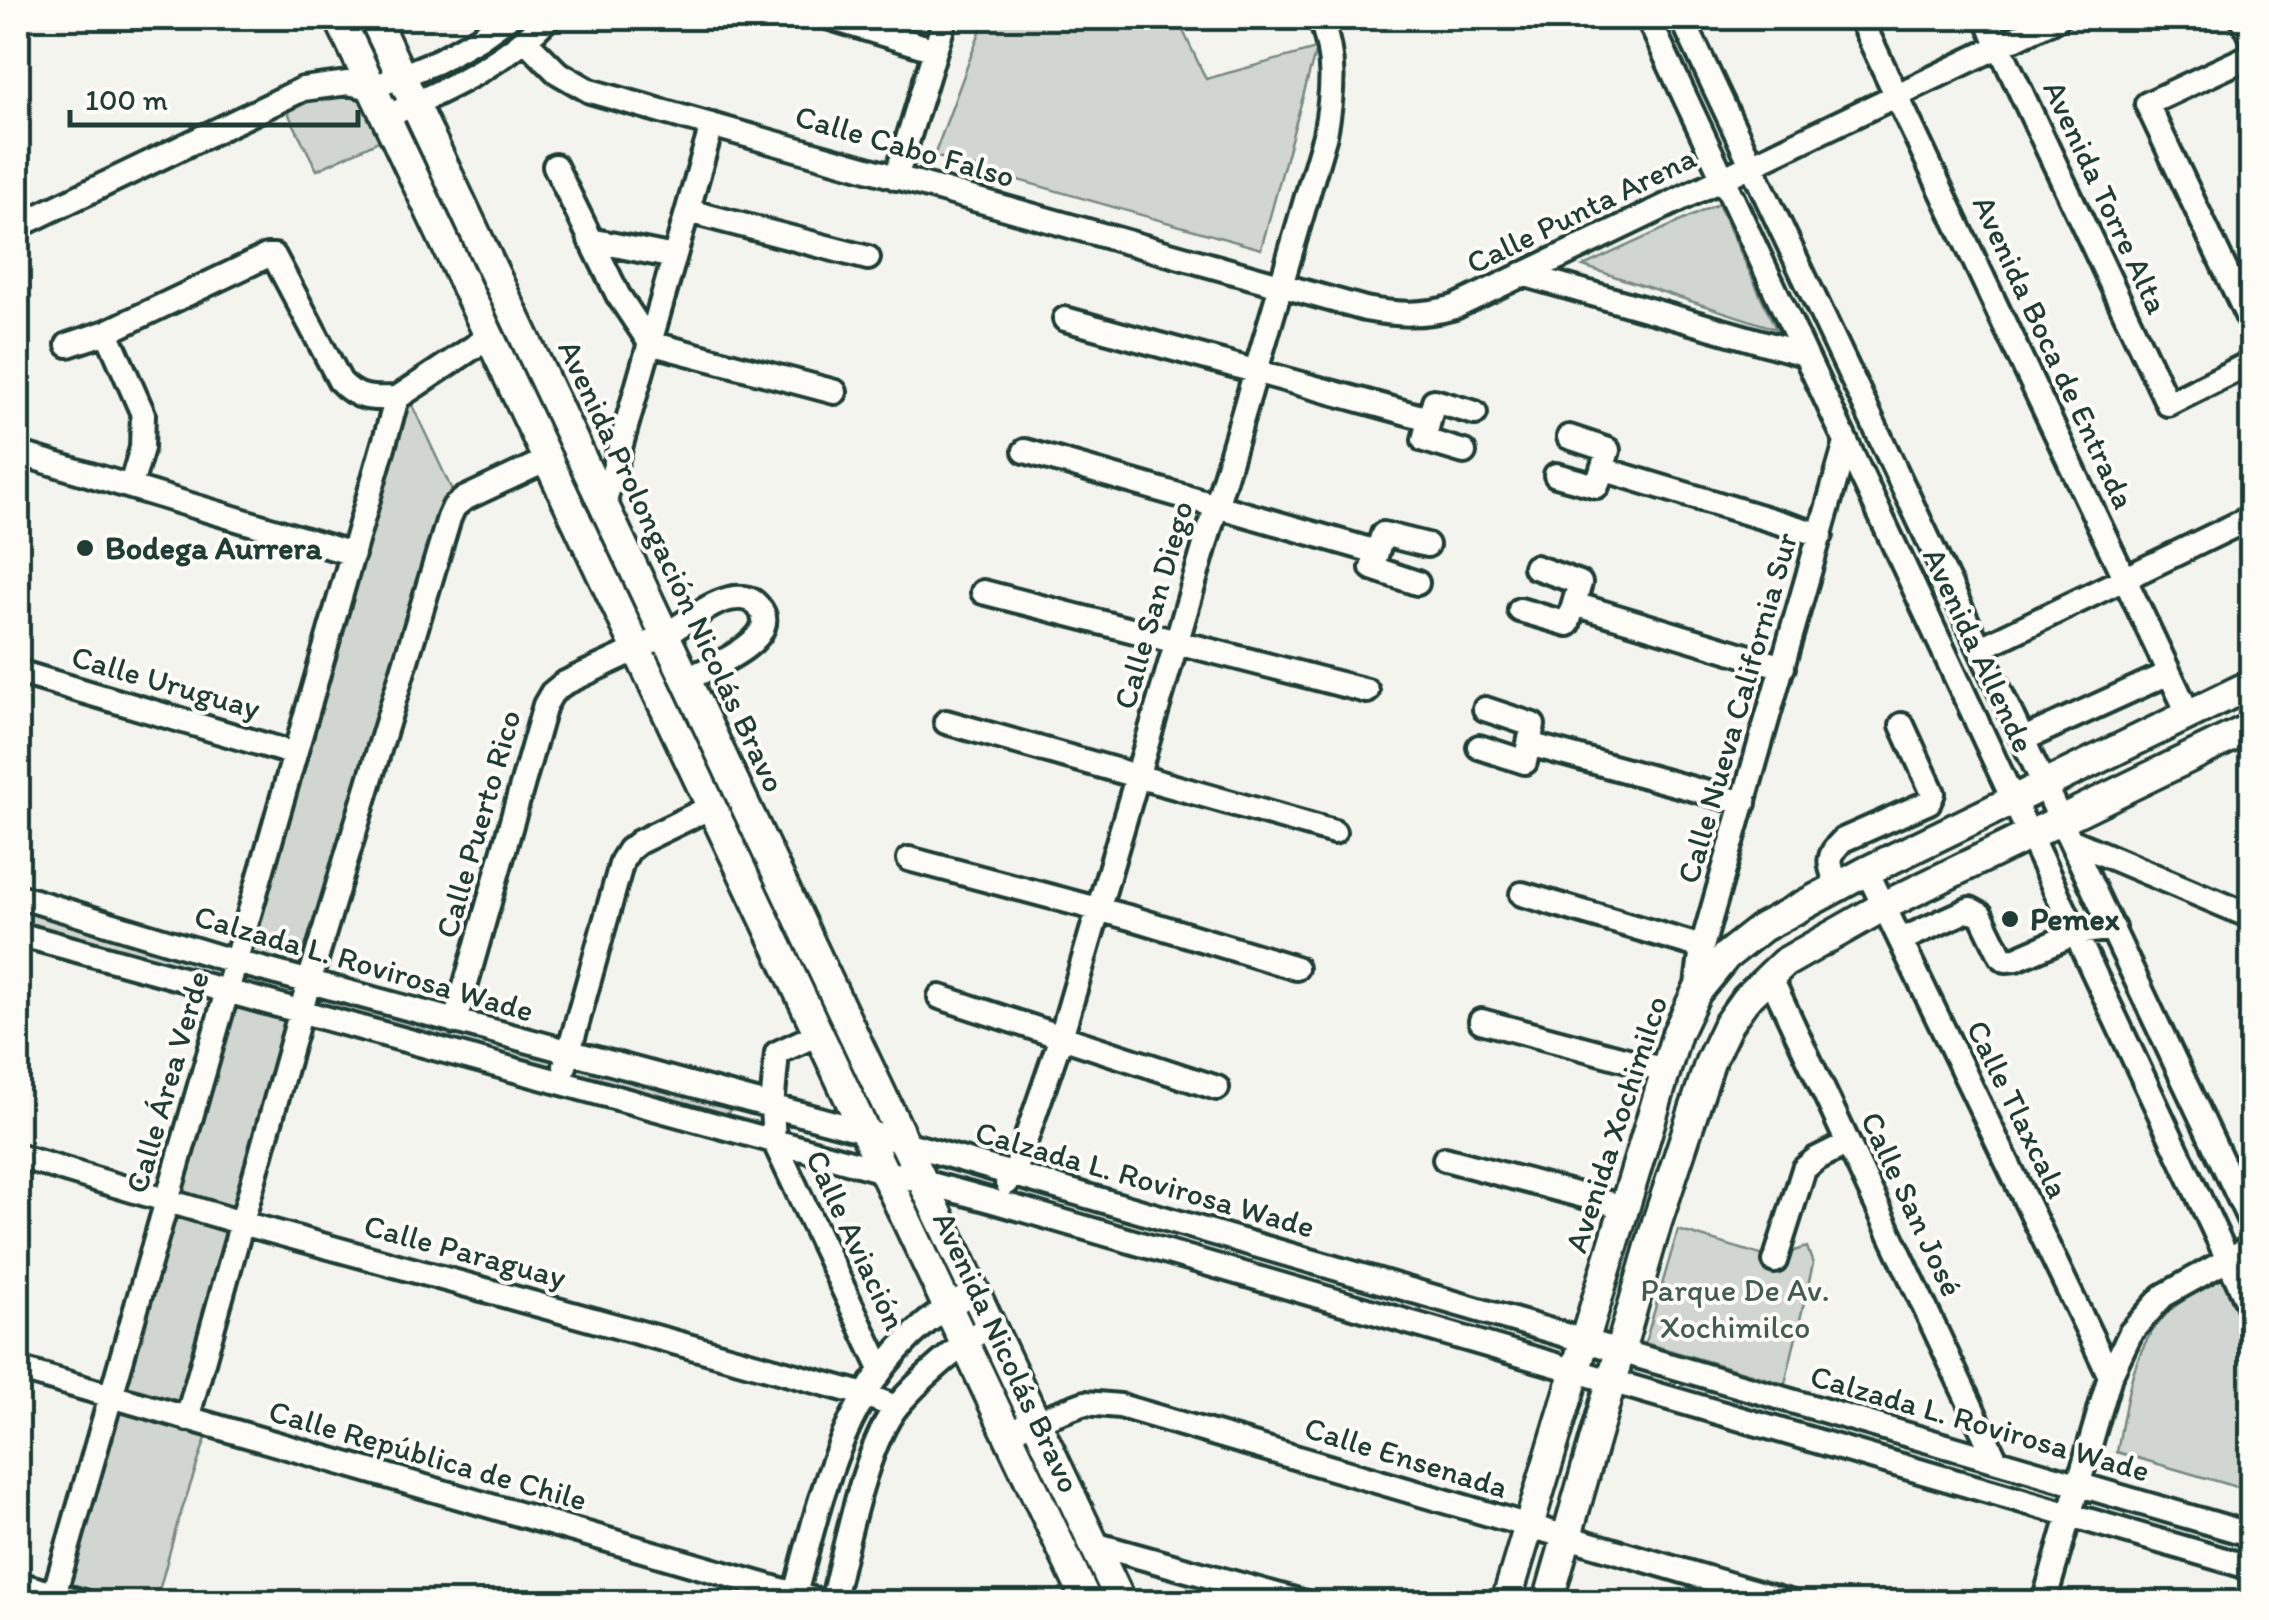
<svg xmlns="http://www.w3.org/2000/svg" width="2269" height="1620" font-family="Itim,sans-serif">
<rect width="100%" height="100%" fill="#f4f4ef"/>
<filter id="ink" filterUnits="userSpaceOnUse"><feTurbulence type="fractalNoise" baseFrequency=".01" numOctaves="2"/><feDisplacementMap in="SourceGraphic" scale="20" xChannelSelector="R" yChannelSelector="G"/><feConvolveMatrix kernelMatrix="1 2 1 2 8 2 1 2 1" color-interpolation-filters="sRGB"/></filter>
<g filter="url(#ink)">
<path fill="#d1d6d1" stroke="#788a82" stroke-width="2.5" d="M985,18h192l29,61 110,-30 -55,200 -327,-93z
M359,86l24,53 -66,31 -33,-65z
M1718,204l58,125 -193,-63z
M407,394l51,109 -149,478 -73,-20z
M18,899l215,64 -8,27 -207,-59z
M322,987l245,67 -8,29 -246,-67z
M227,995l72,21 -112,402 -75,-23z
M569,1054l164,44 -9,29 -163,-44z
M1678,1230l93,28 36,-11 6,17 -28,120 -140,-41z
M2222,1279l29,65v147l-134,-39c15,-82 18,-137 105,-173z
M110,1407l97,28 -30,90 -21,77h-62l-36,-10z"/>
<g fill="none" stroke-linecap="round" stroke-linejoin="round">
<g stroke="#1f3d34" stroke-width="30">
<path id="minor" d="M830,18l105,32
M1648,18l604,1293
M1682,18l570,1207
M1860,18l329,697
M1986,18l182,386 84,-42
M2242,18l10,19
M526,41l31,31 33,19 775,218c32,6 58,7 90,-2l603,-289
M2252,55l-105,49 105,222
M386,117c57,-26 119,-53 162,-99
M555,166l63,129 32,48 185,49
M896,178l49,-160
M688,211l180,47
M18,226l285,-137 45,-6 24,5 66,-27 41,-23 28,-20
M590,240l84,17
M1522,274l282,80
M1065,319l364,100
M107,332l36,82 -1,34 -11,37
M68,345l39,-13 160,-76h7l66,125c17,19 33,18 57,17
M1025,451l352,101
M1464,452l-40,-12 10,-39 41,12
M18,453l335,101
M1602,469l219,66
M1556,475l41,11 11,-36 -39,-13
M604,504l108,-379
M1417,583l-45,-15 11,-34 44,11
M983,592l384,99
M1574,604l209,63
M1520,610l48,14 12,-41 -45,-16
M1981,648l271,-131
M18,672l277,82
M946,722l388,110
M2024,739l145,-66
M1529,744l215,59
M1479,747l46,15 8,-37 -48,-16
M2072,841l180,76
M909,859l226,60 161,49
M1867,871l243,505
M1838,887c-8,-22 -14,-29 5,-47l86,-38 4,-9 -31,-68
M1522,894l180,53
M18,896l218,66 628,169 1388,404
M18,934l975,267 1259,367
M1901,940l69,-31 11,6 20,41 5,4 10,-1 60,-26 37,-5
M1769,974l227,486
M1696,993l6,-46 144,-504
M940,997l277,91
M1481,1021l184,49
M455,1022l90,-317 7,-12 11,-9c35,-17 71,-32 105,-51 19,-11 40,-29 61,-34 10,-2 22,-2 29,7 29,32 -51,63 -71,73
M818,1034l-41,19 -5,54 2,34 106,226
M565,1066l57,-205 7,-11 10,-8 72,-35
M18,1156l224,67 620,171 34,13
M1445,1159l179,48
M1007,1183l7,-9 47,-137 264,-902c8,-42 11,-77 -5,-117
M1775,1261l29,-92 12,-10 32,-16
M18,1369l804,233
M187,1419l122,-437 140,-464 5,-11 10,-8 83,-39
M1006,1432l79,-29 35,3 669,196
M1094,1544l208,58
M18,1584l66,18
M52,1602l345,-1204 92,-61
M793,1602c30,-114 55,-239 167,-302
M832,1602c13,-51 33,-158 66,-197 26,-31 61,-57 93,-82
M2044,1602l66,-226 21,-44 32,-36 89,-50"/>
</g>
<g stroke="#1f3d34" stroke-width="35">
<path id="major" d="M339,18l748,1584
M374,18l747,1584
M1506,1602l171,-569 19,-40 30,-37 37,-29 104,-56 385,-187
M1548,1602l109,-380 34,-103 19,-57 18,-38 17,-24 39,-37 100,-57 368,-179"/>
</g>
<use href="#minor" stroke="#fdfcf7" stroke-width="22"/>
<use href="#major" stroke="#fdfcf7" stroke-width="28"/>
</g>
</g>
<g fill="#1f3d34" stroke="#fdfcf7" stroke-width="4">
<circle cx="85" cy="548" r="10"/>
<circle cx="2010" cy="919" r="10"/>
</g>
<g text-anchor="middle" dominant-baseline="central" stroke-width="8" stroke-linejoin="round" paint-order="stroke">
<g font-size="32" fill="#1f3d34" stroke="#fdfcf7">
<text transform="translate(905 146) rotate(16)">Calle Cabo Falso</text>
<text transform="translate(2106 197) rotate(65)">Avenida Torre Alta</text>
<text transform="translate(1581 210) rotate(-26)">Calle Punta Arena</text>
<text transform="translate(2054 352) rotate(65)">Avenida Boca de Entrada</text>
<text transform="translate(672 566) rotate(65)">Avenida Prolongación Nicolás Bravo</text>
<text transform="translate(1153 605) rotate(-74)">Calle San Diego</text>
<text transform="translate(1979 650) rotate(65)">Avenida Allende</text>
<text transform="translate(166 682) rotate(16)">Calle Uruguay</text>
<text transform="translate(1737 708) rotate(-74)">Calle Nueva California Sur</text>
<text transform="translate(478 824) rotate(-74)">Calle Puerto Rico</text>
<text transform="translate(364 963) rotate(16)">Calzada L. Rovirosa Wade</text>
<text transform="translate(167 1082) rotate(-74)">Calle Área Verde</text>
<text transform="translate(2018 1109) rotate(64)">Calle Tlaxcala</text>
<text transform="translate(1616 1124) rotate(-72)">Avenida Xochimilco</text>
<text transform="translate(1145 1179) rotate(16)">Calzada L. Rovirosa Wade</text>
<text transform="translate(1912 1204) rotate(65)">Calle San José</text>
<text transform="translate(856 1240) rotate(65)">Calle Aviación</text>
<text transform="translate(465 1251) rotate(15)">Calle Paraguay</text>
<text transform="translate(1007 1352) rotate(65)">Avenida Nicolás Bravo</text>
<text transform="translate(1980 1423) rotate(16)">Calzada L. Rovirosa Wade</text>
<text transform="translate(428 1455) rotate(16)">Calle República de Chile</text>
<text transform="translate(1406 1457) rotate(17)">Calle Ensenada</text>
</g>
<g font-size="32" font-weight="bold" fill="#1f3d34" stroke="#fdfcf7" text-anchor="start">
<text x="105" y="548">Bodega Aurrera</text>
<text x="2030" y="919">Pemex</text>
</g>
<g font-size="32" fill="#435c53" stroke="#fdfcf7">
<text x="1735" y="1290">Parque De Av.<tspan x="1735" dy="37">Xochimilco</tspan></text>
</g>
</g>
<rect width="2269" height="1620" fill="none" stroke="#fdfcf7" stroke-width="60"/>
<rect x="30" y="30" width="2209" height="1560" fill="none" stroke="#1f3d34" stroke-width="4" filter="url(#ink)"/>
<path d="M70 110v15h288v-15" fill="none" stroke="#1f3d34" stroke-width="5"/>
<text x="85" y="110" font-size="30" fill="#1f3d34" stroke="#fdfcf7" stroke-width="8" paint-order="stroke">100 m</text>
</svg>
